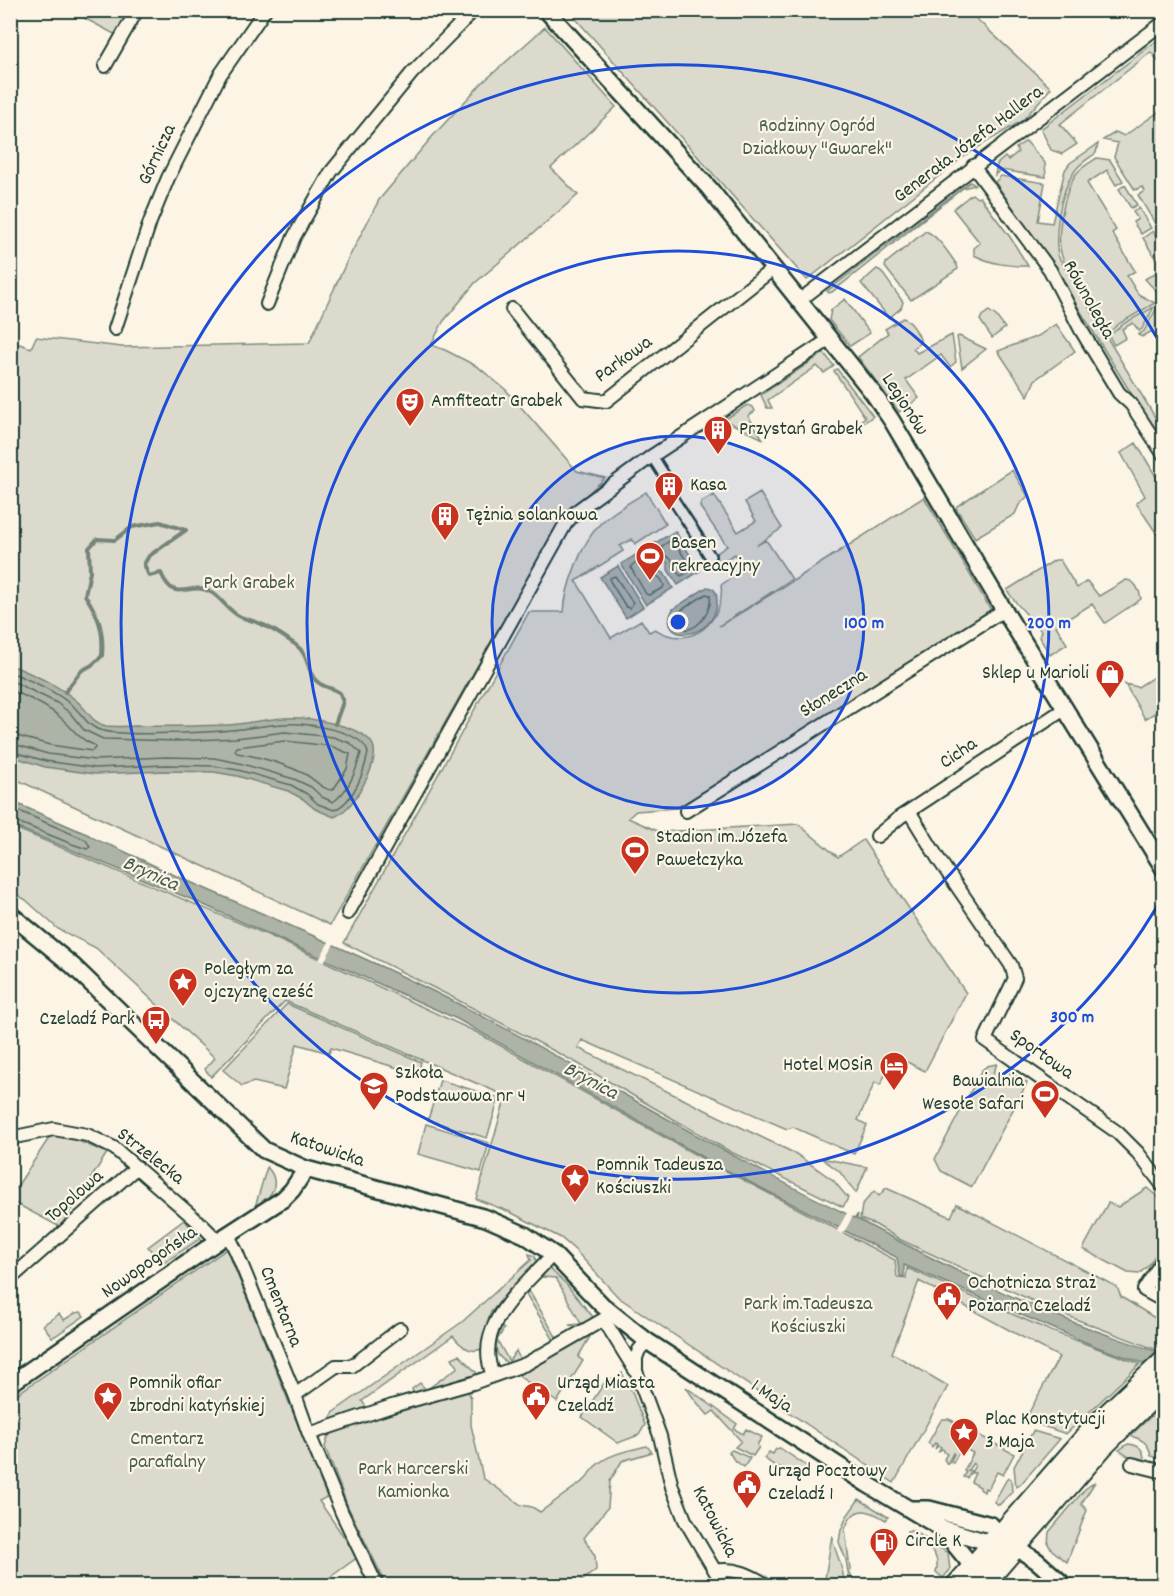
<svg xmlns="http://www.w3.org/2000/svg" width="1174" height="1596" font-family="Dekko,sans-serif">
<rect width="100%" height="100%" fill="#fcf5e5"/>
<filter id="ink" filterUnits="userSpaceOnUse"><feTurbulence type="fractalNoise" baseFrequency=".0167" numOctaves="2"/><feDisplacementMap in="SourceGraphic" scale="12" xChannelSelector="R" yChannelSelector="G"/><feConvolveMatrix kernelMatrix="1 2 1 2 8 2 1 2 1" color-interpolation-filters="sRGB"/></filter>
<g filter="url(#ink)">
<path fill="#dcdacc" stroke="#7e8c80" stroke-width="1.5" d="M71,11h32l11,5 3,-5h15l-14,25z
M569,11h399l83,77 -28,32 -56,34 -160,126z
M545,27l71,80 -65,61 27,27 -103,88 -32,39 -12,23 14,5 33,17 28,23 71,81 28,7 -43,39 -232,408 -319,-148v-436l20,7 5,-11 86,10 187,-4 37,-80 33,-63 52,-62 50,-54z
M1163,30l-13,12 -110,83v-2z
M1163,36v24l-4,2 -8,-10 -91,72 17,20 -15,10 -11,-4 -10,-21z
M1163,109v128l-25,-42 7,-4 -3,-4 -7,3 -21,-33 4,-14 -15,-3 13,-8 8,4z
M1026,141l19,22 1,14 -46,-7 -5,5 2,-11 8,-7 3,3 10,-8 -2,-4z
M1098,144l-2,9c-8,6 -17,11 -22,19 -14,20 -20,61 -16,84l103,171h-9l-2,-3 -101,-164 -54,-78 6,-6 44,7 -7,38 14,2 13,-53 5,-7z
M1097,158l13,2 13,21 -7,4 -9,-15 -20,13 29,47 -4,3 23,38 -8,5 11,18 17,9 -35,20 -13,11c-10,-13 -43,-67 -46,-81 -5,-20 3,-60 14,-78 5,-7 14,-12 22,-17z
M970,182l5,3 -12,3 -131,104 -3,1 -2,-2z
M1125,185l12,20 -6,3 -12,-19z
M972,194l5,4 3,-1 30,40 18,29c-21,0 -36,-2 -54,-11v-7l6,-5 -27,-34z
M1139,208l12,20 -10,6 -8,-12 5,-3 -5,-7z
M926,231c13,6 23,23 31,34l1,4 -47,31 -26,-33 1,-4z
M1153,231l10,17v5l-8,5 -12,-20z
M1163,258v32l-5,3 -13,-14 17,-10 -4,-7z
M877,269l4,2 22,31 -2,6 -12,10 -28,-35z
M845,299l25,34 -20,13 -21,-26 2,-10z
M1159,304l4,2v9l-1,1 1,4v30l-11,-19 -10,6 -4,-2 6,-4z
M1154,307l-12,22 -3,2 -6,-8 -11,6 4,9 -12,7 -5,-9 14,-12z
M989,311l7,5 9,12 -13,10 -12,-18 2,-4z
M903,318c9,3 16,17 18,24l-8,6 4,5 35,-18 4,27 -6,5 -9,-12 -35,25 13,18 -20,14 -41,-55 30,-24 -3,-4z
M1056,324l19,27 -40,29 -7,16 -30,-45 40,-15z
M959,336l27,13 -24,19 -5,-31z
M824,353l10,13 -10,7 -7,-7 -49,34 4,8h-5l-6,-13z
M837,369l36,47 -11,8 -4,-1 7,-6 -31,-46z
M747,405l6,2 2,4 -7,5 15,23 -39,-19z
M1136,443l27,45v55l-27,-40 9,-7 -24,-43z
M1012,470l16,26 -9,9 -4,9 -40,24 -19,-30 1,-2z
M646,492l20,32 -31,20 -3,-5 -12,7 3,5 -47,30 35,57 30,-18 8,12 6,-3c4,2 8,5 13,6 31,10 57,-20 53,-50l23,-16 -9,-15 -16,9 -5,-8 13,-9 -27,-39 1,-5 13,-7 24,37 18,-11 -11,-19 15,-9 22,35 -25,17 9,-5 26,39 -73,47 77,-47 128,-82 67,113 -276,177 -39,21 -40,3 -8,7 32,14 138,-8 40,33 25,-17 103,153 -41,78 -30,-15 -15,29 -5,-3 -17,38 9,5 -13,29 -61,-27 -6,2 -205,-89 -4,8 218,106 37,26 15,18 -5,9 -114,-56 -154,-89 -125,-66 -106,-53 185,-331h35c1,-25 18,-69 35,-87 12,-13 32,-23 47,-33z
M1055,560h5l17,28 10,-7 12,15 27,-16c9,0 14,11 15,19l-36,24 -13,-19 -36,22 11,18 -17,11 -11,-18 2,-6c-11,-15 -25,-25 -34,-41z
M1163,671v37l-18,11 -20,-35 13,3z
M10,826l260,110 206,96 220,123 199,105 2,17 9,1 1,-10 144,63 89,33 -74,70 -41,-14 34,-63 -140,-76 -27,72 56,33 -54,97 -276,-186 -43,-47 -14,-12 -51,-26 -34,-13 30,-103 -221,-95 -74,76 -6,-8 10,-11 -119,-110 -38,-19 -32,-29 -15,-9z
M287,1004l134,58 -3,12 -87,-26 -2,5 -32,-9 -13,45 -30,-7 -12,4 -19,-16z
M997,1064l-4,9 13,7 5,-8 16,11 -55,104 -31,-16 -6,-12 47,-89 5,-4z
M440,1080l59,18 -12,40 -59,-18z
M426,1124l63,19 -8,29 -63,-18z
M51,1135l18,2 38,16 -47,74 -49,-26 -1,-4z
M821,1158l46,9 -11,26 -17,-22z
M267,1167c15,16 5,31 -12,40z
M886,1188l65,29 6,-13 160,83 4,10 42,26v21l-6,6 -100,-38 -156,-72 -25,-15 -16,-6 2,-14 12,-14 5,5z
M1147,1188l17,14 -1,41 -14,22 -10,9 -11,-1 -45,-24 25,-46 10,4z
M184,1220l17,18 -39,26 -14,-17z
M227,1249l100,248 -8,4 39,56 -39,28h-308l-1,-186z
M529,1254l6,2 1,6 -45,50 -4,10 -4,26c-12,7 -23,-3 -30,-12l-91,65 6,9 -42,14 9,-13 127,-89 69,-62z
M548,1267l18,17 27,33 -13,11 -11,-3 12,-1 -25,-46 -13,-1 1,-6z
M529,1291l29,49 -3,2 -29,-48z
M81,1312l3,4 -29,20 -3,1 -9,-12 16,-11 5,6 11,-7z
M500,1326l4,3 -7,11 12,21 7,-10 5,10 -11,5c-4,-5 -11,-7 -13,-14 -2,-6 0,-9 -3,-15z
M592,1333l-14,24 5,4 -26,41 -37,-25v-3z
M459,1355l17,17 -1,5 -61,18 -2,-6 8,-6 6,7 32,-23 -6,-9z
M622,1373l8,14 15,38 -6,10 -21,8 -36,-26 26,-40 9,5z
M686,1387l51,37 -3,5 9,5 3,-5 16,8 -5,8 2,2 -6,9 -18,-9 6,-6 -27,-30 -6,4 -14,-16z
M467,1390l4,8v27l12,53 38,27 11,2 8,5 46,-33c12,-24 37,-27 61,-33l5,6 -30,9 -12,20 -2,26 -24,31 11,18 1,14 -20,15 -189,1 -39,-79 -23,-60 3,-10 5,-5z
M1163,1405v54l-12,-3c-2,-13 -9,-17 -21,-20z
M943,1419h6l65,35 -11,21 -6,-3 -9,17 -3,-1 -1,4 -4,-3v-2l-9,-5 4,-9h-4l4,-8 -2,-2 -5,7 3,1 -4,7 -4,-1 3,-5 -2,-1 9,-18 -11,-6 -9,16 -3,-1 4,-8 -1,-1 -6,11 -3,-5 3,-5 -3,-2v-2l-2,-1 -3,2 2,-4 -3,-1 -3,3 2,-5 -2,-1 -4,5 1,-2 -4,-3 12,-21z
M1033,1431l27,8 -40,46 -4,2 -2,-20z
M1128,1444c11,1 16,5 16,16l-15,-3 -10,-7z
M780,1448l28,19 -6,7 -27,-8 -11,-8 5,-6 4,2 3,-5z
M732,1450l18,8 -6,9 -10,-7 -5,-8z
M1008,1477l3,2 1,13 -13,13 -5,-3z
M1095,1482l-14,22 6,6 -20,52 -15,-12 -4,-6 1,-12 36,-43z
M859,1499l29,18 -2,3c-18,-11 -32,-16 -41,9l7,56h-2l-4,-25 -7,-18 2,-12 6,-14z
M907,1531h7l34,22 2,17 -7,8 -7,-6c6,-20 -12,-28 -27,-37z
M832,1535c2,18 13,32 12,50h-20z"/>
<path fill="#aeb3a7" stroke="#758479" stroke-width="1.5" d="M675,531l25,40 -22,14 -10,-15v-7l-6,-2 -10,-16z
M649,547l9,16v7l6,3 9,15 -27,17 -25,-41z
M618,566l25,41 -17,11 -26,-41z
M707,587c8,1 10,5 10,14 -1,41 -63,43 -44,8z
M11,665c23,10 48,20 67,37 10,9 14,21 28,24 10,1 21,0 32,0 30,1 60,0 91,-1 18,-1 36,-6 55,-7 21,-1 78,6 89,27 4,9 -2,26 -7,35 -7,14 -17,31 -32,37l-19,-8 -12,-10 -15,-8 -51,-15 -23,-4 -49,-1 -70,3 -50,-7 -34,-11z
M11,801l78,34c9,7 20,9 32,15 22,10 45,22 69,32 75,33 148,63 222,99 151,72 291,165 443,237l3,-4 -1,5c77,41 155,81 237,111 23,8 46,17 69,23v17l-66,-23 -193,-82v12l-4,-1 -3,-18 -3,-2 -172,-88 -265,-149 -264,-119 -182,-75z"/>
<path fill="#fcf5e5" d="M330,940l5,2 -11,20 -5,-2z
M848,1211l6,3 -11,20 -6,-3z"/>
<g fill="none" stroke-linecap="round" stroke-linejoin="round">
<path stroke="#586c62" stroke-width="1.5" d="M671,540l3,1 17,27 -1,3 -9,5 -6,-6 -3,-10 -7,-5 -3,-6v-3z
M644,557l4,1 5,15 8,6 3,6 -1,3 -14,7 -3,-1 -15,-26 1,-3z
M615,576l18,27 -3,5 -4,-1 -16,-26v-3z
M706,594l4,1c4,22 -26,49 -35,25l2,-7z
M10,672c22,9 46,19 64,35 8,7 12,17 23,22 17,8 86,4 109,3 26,-1 51,-6 77,-8 20,-1 80,5 85,29 -4,19 -14,49 -34,57l-16,-6 -11,-10 -16,-9 -53,-15 -24,-4 -48,-1 -71,3 -49,-7 -36,-10
M10,680l47,23 13,10 14,17 19,9 75,2 58,-3 49,-6 48,5 17,6 11,10c-5,18 -12,38 -28,49l-11,-5 -11,-10 -17,-8 -55,-16 -25,-5 -48,-1 -71,3 -47,-6 -38,-11
M10,690c18,7 36,15 51,28 12,10 17,21 33,27l1,3 -3,3 -42,-6 -40,-11
M285,741l46,5 19,8 -3,15 -14,21c-9,1 -19,-11 -28,-16 -20,-10 -45,-17 -68,-21l-2,-2 2,-4z
M10,807l76,33 4,7 -3,2 -15,-5 -62,-25"/>
<path stroke="#758479" stroke-width="4" d="M186,530l-37,26 -5,8 5,12 12,-3c14,33 28,7 50,19 10,6 17,18 28,24 5,3 12,4 17,6 14,5 29,15 40,23 11,8 11,21 17,32 6,10 19,10 27,16l3,9 -8,22
M65,692l16,-21 11,-6 10,-9c2,-25 -3,-40 -17,-61l5,-23 -1,-24 8,-9 18,1 17,-13 28,-5 25,8"/>
<g stroke="#1f3d34" stroke-width="14">
<path id="pedestrian" d="M652,456l14,22 7,21 37,57"/>
</g>
<g stroke="#1f3d34" stroke-width="16">
<path id="minor" d="M105,66l32,-56
M973,166l77,104 31,60 38,63 12,11 33,51
M800,300l364,-278
M267,304l27,-67 37,-65 81,-99 62,-63
M512,309l71,89 23,3 168,-133
M115,329l35,-107 18,-44 52,-103 45,-65
M686,811l318,-201
M909,811l30,49 72,105 4,13 -30,62 132,92 21,21 26,34
M877,836l23,-19 166,-109
M348,913l218,-390 12,-13 74,-54 178,-117
M10,1138l44,-9 33,6 27,13 88,77 16,16
M228,1235l8,16 59,144 14,39 33,79 35,73
M1164,1258l-20,32 20,11
M10,1279l127,-112
M604,1320l31,50
M647,1341l-8,9 -3,8v13l24,65 12,51 13,33 39,66
M493,1375c-21,-50 30,-87 60,-121
M295,1395l41,-29h16l48,-37
M309,1434l83,-28 81,-23 53,-19 87,-50
M1132,1464l32,8
M715,1571c20,-4 36,4 53,15"/>
</g>
<g stroke="#1f3d34" stroke-width="20">
<path id="tertiary" d="M546,10l163,178 164,205 19,28 112,189 160,259
M10,914l63,52 191,184 42,19 180,49 39,17 28,19 49,51 45,36 220,143 74,44 43,13 16,-4
M10,1384l208,-143 65,-42 9,-9 14,-21
M910,1509h19l62,16 9,12 37,24 28,25
M941,1528l27,33 3,7"/>
</g>
<g stroke="#1f3d34" stroke-width="24">
<path id="primary" d="M956,1586l142,-163 66,-62
M982,1586l121,-140 61,-60"/>
</g>
<use href="#pedestrian" stroke="#fcf5e5" stroke-width="9"/>
<use href="#minor" stroke="#fcf5e5" stroke-width="12"/>
<use href="#tertiary" stroke="#fcf5e5" stroke-width="15"/>
<use href="#primary" stroke="#fcf5e5" stroke-width="20"/>
</g>
</g>
<circle cx="678" cy="622" r="186" fill="#1d4ed8" fill-opacity=".12"/>
<g fill="none" stroke="#1d4ed8" stroke-width="3">
<circle cx="678" cy="622" r="186"/>
<circle cx="678" cy="622" r="371"/>
<path d="M1163 896A557 557 0 1 1 1163 348"/>
</g>
<defs>
<g id="theatre-pin" transform="scale(1.5)"><path d="M0 17L-7.5 6A9.5 9.5 0 1 1 7.5 6Z" fill="#c8321e" stroke="#fcf5e5"/><path d="M-5-5.5Q0-4 5-5.5V0Q5 5 0 6Q-5 5-5 0ZM-3.3-2.5H-1v1.5H-3.3ZM1-2.5H3.3v1.5H1ZM-2.8 1Q0 5.5 2.8 1Z" fill="#fff"/></g>
<g id="building-pin" transform="scale(1.5)"><path d="M0 17L-7.5 6A9.5 9.5 0 1 1 7.5 6Z" fill="#c8321e" stroke="#fcf5e5"/><path d="M-4-6H4V6H1V3H-1V6H-4ZM-2.5-4.3h1.7v1.8h-1.7ZM.8-4.3h1.7v1.8H.8ZM-2.5-1h1.7V.8h-1.7ZM.8-1h1.7V.8H.8Z" fill="#fff"/></g>
<g id="stadium-pin" transform="scale(1.5)"><path d="M0 17L-7.5 6A9.5 9.5 0 1 1 7.5 6Z" fill="#c8321e" stroke="#fcf5e5"/><path d="M0-5a6.5 5 0 1 0 0 10a6.5 5 0 1 0 0-10ZM-3.5-1.8h7v3.6h-7Z" fill="#fff"/></g>
<g id="shop-pin" transform="scale(1.5)"><path d="M0 17L-7.5 6A9.5 9.5 0 1 1 7.5 6Z" fill="#c8321e" stroke="#fcf5e5"/><path d="M-5-2.5h2.3a2.7 3.5 0 0 1 5.4 0H5L5.5 6h-11ZM-1.5-2.5h3a1.5 2.3 0 0 0-3 0Z" fill="#fff"/></g>
<g id="sight-pin" transform="scale(1.5)"><path d="M0 17L-7.5 6A9.5 9.5 0 1 1 7.5 6Z" fill="#c8321e" stroke="#fcf5e5"/><path d="M0-6L1.8-2.2L6-1.7L2.9 1.2L3.7 5.4L0 3.3L-3.7 5.4L-2.9 1.2L-6-1.7L-1.8-2.2Z" fill="#fff"/></g>
<g id="bus-pin" transform="scale(1.5)"><path d="M0 17L-7.5 6A9.5 9.5 0 1 1 7.5 6Z" fill="#c8321e" stroke="#fcf5e5"/><path d="M-5-6H5V4H4V6H2V4H-2V6H-4V4H-5ZM-3.5-4V0h7V-4ZM-3.5 1.2v1.5H-2V1.2ZM2 1.2v1.5H3.5V1.2Z" fill="#fff"/></g>
<g id="hotel-pin" transform="scale(1.5)"><path d="M0 17L-7.5 6A9.5 9.5 0 1 1 7.5 6Z" fill="#c8321e" stroke="#fcf5e5"/><path d="M-6-4.5h1.5V1H6V5H4.5V3h-9V5H-6ZM-4 0a1.8 1.8 0 1 1 3.6 0ZM.5 0V-2.5h3Q6-2.5 6 0Z" fill="#fff"/></g>
<g id="school-pin" transform="scale(1.5)"><path d="M0 17L-7.5 6A9.5 9.5 0 1 1 7.5 6Z" fill="#c8321e" stroke="#fcf5e5"/><path d="M0-5L7-2L0 1L-7-2ZM-4 1L0 2.5L4 1V4Q0 6-4 4Z" fill="#fff"/></g>
<g id="civic-pin" transform="scale(1.5)"><path d="M0 17L-7.5 6A9.5 9.5 0 1 1 7.5 6Z" fill="#c8321e" stroke="#fcf5e5"/><path d="M-.6-6.5H3V-4.5H.6V-3L4-1V1h2V6H-6V1h2V-1L-.6-3ZM-1.2 2.5V6h2.4V2.5Z" fill="#fff"/></g>
<g id="fuel-pin" transform="scale(1.5)"><path d="M0 17L-7.5 6A9.5 9.5 0 1 1 7.5 6Z" fill="#c8321e" stroke="#fcf5e5"/><path d="M-5.5-6h7V0h2V4h1.3V-2.5L3-4.5l.8-.8L6-3V5H2.5V1h-1V6h-7ZM-4.2-4.7v3.2H.2V-4.7Z" fill="#fff"/></g>
</defs>
<g fill-rule="evenodd">
<use href="#theatre-pin" x="410" y="402"/>
<use href="#building-pin" x="718" y="430"/>
<use href="#building-pin" x="669" y="486"/>
<use href="#building-pin" x="445" y="516"/>
<use href="#stadium-pin" x="650" y="556"/>
<use href="#shop-pin" x="1110" y="674"/>
<use href="#stadium-pin" x="635" y="850"/>
<use href="#sight-pin" x="183" y="982"/>
<use href="#bus-pin" x="156" y="1020"/>
<use href="#hotel-pin" x="894" y="1066"/>
<use href="#school-pin" x="374" y="1086"/>
<use href="#stadium-pin" x="1045" y="1094"/>
<use href="#sight-pin" x="575" y="1178"/>
<use href="#civic-pin" x="947" y="1296"/>
<use href="#sight-pin" x="108" y="1396"/>
<use href="#civic-pin" x="536" y="1396"/>
<use href="#sight-pin" x="964" y="1432"/>
<use href="#civic-pin" x="747" y="1484"/>
<use href="#fuel-pin" x="884" y="1542"/>
</g>
<g text-anchor="middle" dominant-baseline="central" stroke-width="4.5" stroke-linejoin="round" paint-order="stroke">
<g font-size="20" fill="#455c52" stroke="#fcf5e5">
<text x="817" y="127">Rodzinny Ogród<tspan x="817" dy="23">Działkowy "Gwarek"</tspan></text>
<text x="249" y="584">Park Grabek</text>
<text x="808" y="1305">Park im.Tadeusza<tspan x="808" dy="23">Kościuszki</tspan></text>
<text x="167" y="1440">Cmentarz<tspan x="167" dy="23">parafialny</tspan></text>
<text x="413" y="1470">Park Harcerski<tspan x="413" dy="23">Kamionka</tspan></text>
</g>
<g font-size="20" fill="#1f3d34" stroke="#fcf5e5">
<text transform="translate(969 145) rotate(-37)">Generała Józefa Hallera</text>
<text transform="translate(158 155) rotate(-65)">Górnicza</text>
<text transform="translate(1088 300) rotate(61)">Równoległa</text>
<text transform="translate(624 360) rotate(-36)">Parkowa</text>
<text transform="translate(904 405) rotate(57)">Legionów</text>
<text transform="translate(834 694) rotate(-32)">Słoneczna</text>
<text transform="translate(959 754) rotate(-34)">Cicha</text>
<text transform="translate(1041 1055) rotate(35)">Sportowa</text>
<text transform="translate(327 1150) rotate(19)">Katowicka</text>
<text transform="translate(150 1157) rotate(38)">Strzelecka</text>
<text transform="translate(75 1197) rotate(-41)">Topolowa</text>
<text transform="translate(150 1263) rotate(-35)">Nowopogońska</text>
<text transform="translate(280 1307) rotate(68)">Cmentarna</text>
<text transform="translate(771 1397) rotate(33)">1 Maja</text>
<text transform="translate(714 1522) rotate(63)">Katowicka</text>
</g>
<g font-size="20" fill="#1f3d34" stroke="#fcf5e5" text-anchor="start">
<text x="431" y="402">Amfiteatr Grabek</text>
<text x="739" y="430">Przystań Grabek</text>
<text x="690" y="486">Kasa</text>
<text x="466" y="516">Tężnia solankowa</text>
<text x="671" y="544">Basen<tspan x="671" dy="23">rekreacyjny</tspan></text>
<text x="1089" y="674" text-anchor="end">Sklep u Marioli</text>
<text x="656" y="838">Stadion im.Józefa<tspan x="656" dy="23">Pawełczyka</tspan></text>
<text x="204" y="970">Poległym za<tspan x="204" dy="23">ojczyznę cześć</tspan></text>
<text x="135" y="1020" text-anchor="end">Czeladź Park</text>
<text x="873" y="1066" text-anchor="end">Hotel MOSiR</text>
<text x="395" y="1074">Szkoła<tspan x="395" dy="23">Podstawowa nr 4</tspan></text>
<text x="1024" y="1082" text-anchor="end">Bawialnia<tspan x="1024" dy="23">Wesołe Safari</tspan></text>
<text x="596" y="1166">Pomnik Tadeusza<tspan x="596" dy="23">Kościuszki</tspan></text>
<text x="968" y="1284">Ochotnicza Straż<tspan x="968" dy="23">Pożarna Czeladź</tspan></text>
<text x="129" y="1384">Pomnik ofiar<tspan x="129" dy="23">zbrodni katyńskiej</tspan></text>
<text x="557" y="1384">Urząd Miasta<tspan x="557" dy="23">Czeladź</tspan></text>
<text x="985" y="1420">Plac Konstytucji<tspan x="985" dy="23">3 Maja</tspan></text>
<text x="768" y="1472">Urząd Pocztowy<tspan x="768" dy="23">Czeladź 1</tspan></text>
<text x="905" y="1542">Circle K</text>
</g>
<g font-size="21" font-style="italic" fill="#435a51" stroke="#fcf5e5">
<text transform="translate(150 875) rotate(24)">Brynica</text>
<text transform="translate(590 1082) rotate(28)">Brynica</text>
</g>
</g>
<circle cx="678" cy="622" r="9" fill="#1d4ed8" stroke="#fcf5e5" stroke-width="3"/>
<g font-size="18" text-anchor="middle" font-weight="bold" fill="#1d4ed8" stroke="#fcf5e5" stroke-width="4.5" stroke-linejoin="round" paint-order="stroke">
<text x="864" y="628">100 m</text>
<text x="1049" y="628">200 m</text>
<text x="1072" y="1022">300 m</text>
</g>
<rect width="1174" height="1596" fill="none" stroke="#fcf5e5" stroke-width="36"/>
<rect x="18" y="18" width="1138" height="1560" fill="none" stroke="#1f3d34" stroke-width="2" filter="url(#ink)"/>
</svg>
